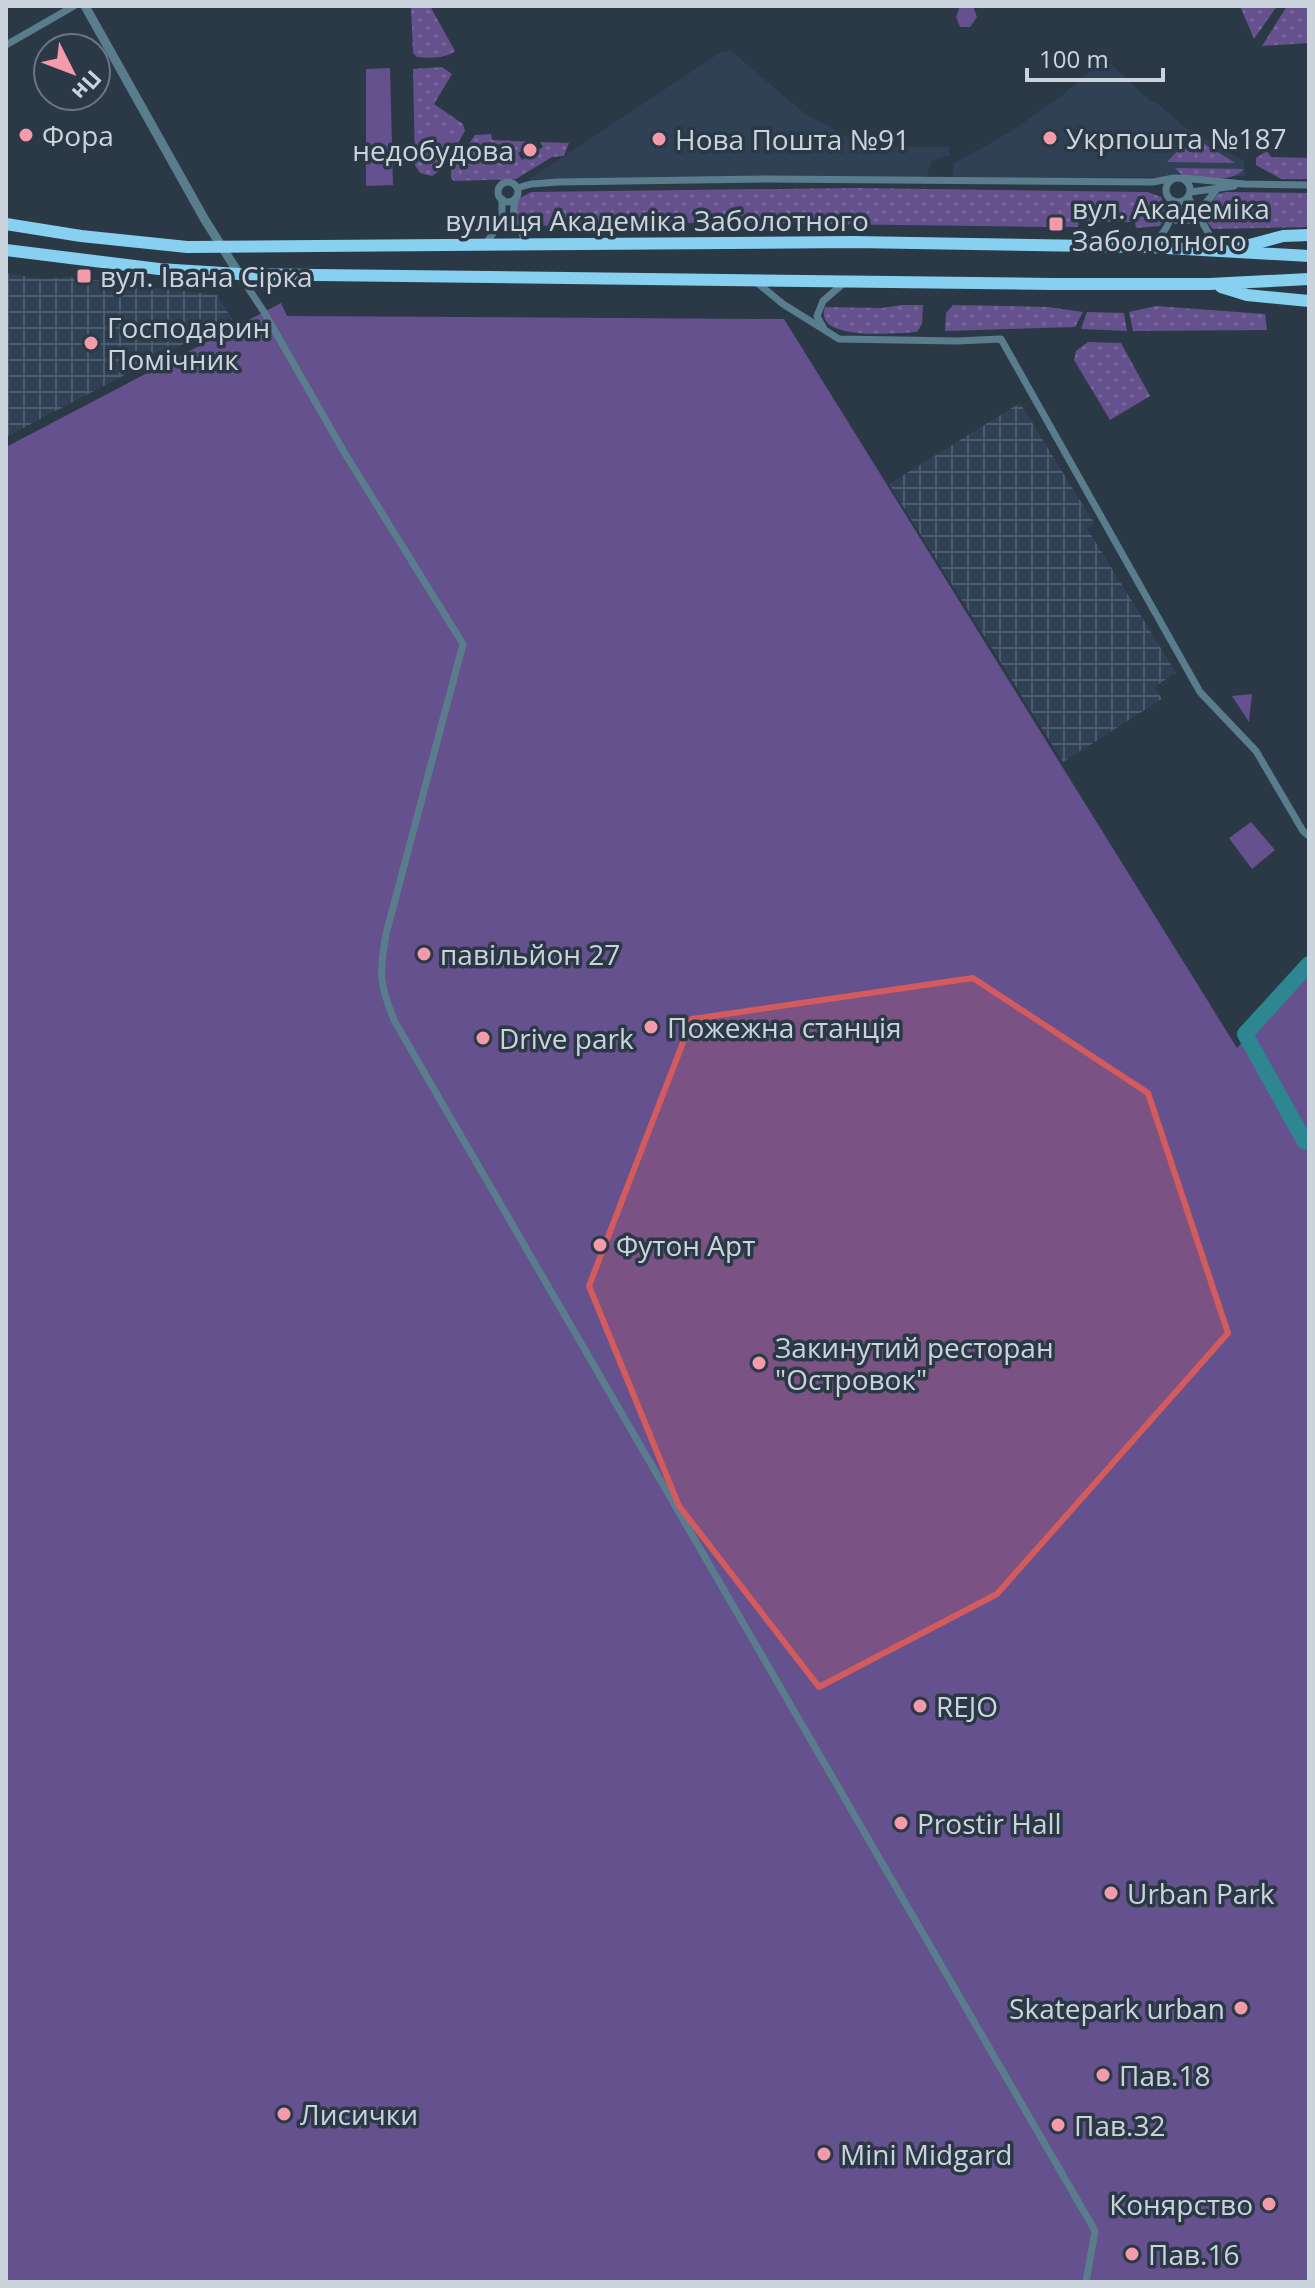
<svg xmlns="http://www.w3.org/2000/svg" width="1315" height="2288" font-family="'Open Sans',sans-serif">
<defs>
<pattern id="industrial-grid" width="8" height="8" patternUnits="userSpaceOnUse" patternTransform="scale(2)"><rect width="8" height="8" fill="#304155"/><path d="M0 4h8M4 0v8" fill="none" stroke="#4d5c6d"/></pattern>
<pattern id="grass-dots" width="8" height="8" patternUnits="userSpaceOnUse" patternTransform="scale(2)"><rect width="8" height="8" fill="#65518d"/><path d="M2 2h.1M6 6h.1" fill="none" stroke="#7a699c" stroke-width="1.8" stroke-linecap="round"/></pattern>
</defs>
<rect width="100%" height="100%" fill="#2b3846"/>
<path fill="#304155" d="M731,51l73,62 62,34h83l1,8 -18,5 -6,18 -396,1 191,-127z
M1102,62l9,2 38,36 10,5 27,23 58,33 2,15 -293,3v-15l57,-32 50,-35z"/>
<path fill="url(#industrial-grid)" d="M6,273l35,6 27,-2 149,18 15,24 -226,118z
M1020,403l74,120 -7,5 89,145 -22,14 8,12 -99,63 -174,-278z"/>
<path fill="url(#grass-dots)" d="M411,6h19l25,45c-10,8 -25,7 -38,6l-4,-4z
M1240,6h37l-23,33z
M1287,6h22v37l-47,3z
M442,67l10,7 -18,30 29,20 2,7 -23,38 -10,7 -12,-3 -5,-8 -2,-96z
M491,134l1,6 43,2 -17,11 4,7 21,-13 -3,-5 29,1 -5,13 -12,1 -36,22 -62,2 -3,-3v-8l24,-35z
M1192,136l43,27 -68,-1z
M1267,151l4,6 38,1v21h-28l-25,-14v-7z
M1175,168l69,1c-12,15 -44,8 -61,7z
M854,188l294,4 13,5 6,16 -7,13 -24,2 -1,-6h-56l-1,5h-13v-6h-17v6l-299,-4 -1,-6 -53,-1v7l-168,3 -9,-5 -3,-7 3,-15 13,-7z
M1226,192l83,1v34l-96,2 -6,-7 -2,-13 13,-15z
M1190,203l6,21h-22l2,-17 9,-1z
M902,305h21l-1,19 -5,8c-18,1 -105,10 -92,-25l57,1z
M953,305l95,2 35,5 -8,15 -130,4 1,-18z
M1156,306l109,8 2,16 -134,1 -4,-19z
M1087,312l37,1 3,18 -46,-2z
M1088,342l33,1 29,53 -40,24 -36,-60 2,-9z"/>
<path fill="#65518d" d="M960,6h13l4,11 -7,10h-10l-4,-10z
M390,68l3,117 -27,1v-117z
M432,126l11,5 8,12 -5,17c-17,-3 -20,-8 -22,-25z
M281,303l6,13 497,3 453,729 72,-78v1312h-1303v-1835z
M1252,694l-3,28 -17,-26z
M1251,822l24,28 -23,19 -23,-31z"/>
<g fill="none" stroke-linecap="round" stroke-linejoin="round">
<path stroke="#2d8690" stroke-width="16" d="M1305,1142l-60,-108 64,-70"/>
<path stroke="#5a7d8e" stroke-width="7" d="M6,45l68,-39
M1166 190a12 12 0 1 1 24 0a12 12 0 1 1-24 0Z
M1182,178l62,6 65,1
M498 192a10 10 0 1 1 20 0a10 10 0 1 1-20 0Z
M517,188l14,-4 27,-2 209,-3 386,3 21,-4
M1191,192l43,-6
M1188,197l30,53
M515,199l-2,17 14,28
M1202,218l2,-13 14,-17
M486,244l16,-25v-20
M1150,246c15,-13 24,-25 21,-46
M239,274l25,38 80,140 119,192 -77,290c-7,40 -7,50 9,88l695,1200 5,9 -9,51
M755,281l28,23 56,35 118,2 44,-2 199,353 56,59 47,80 6,5
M824,329l-7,-13 6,-15 22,-19"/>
<path stroke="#5a7d8e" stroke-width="9" d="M85,6l120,214 34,54"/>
<path stroke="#87d0f0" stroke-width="12" d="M6,224l75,12 106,11 667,-5 295,5 160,9
M1242,247l41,-11 26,-1
M6,250l153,19 80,5 815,10h156l99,-5
M1221,287l26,8 62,6"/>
</g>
<path fill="#d35b5e" fill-opacity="0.2" stroke="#d35b5e" stroke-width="6" stroke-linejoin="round" d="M973,978l175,115 80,240 -231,261 -178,93 -140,-181 -90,-220 103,-267z"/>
<g fill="#f39aab" stroke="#2b3846" stroke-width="3">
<circle cx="26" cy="135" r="8"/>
<circle cx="1050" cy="138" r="8"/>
<circle cx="659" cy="139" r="8"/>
<circle cx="530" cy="150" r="8"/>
<rect x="1048" y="216" width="16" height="16" rx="4"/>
<rect x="76" y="268" width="16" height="16" rx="4"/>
<circle cx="91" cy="343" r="8"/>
<circle cx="424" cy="954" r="8"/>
<circle cx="651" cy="1027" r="8"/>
<circle cx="483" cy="1038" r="8"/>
<circle cx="600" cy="1245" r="8"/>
<circle cx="759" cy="1363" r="8"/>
<circle cx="920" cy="1706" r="8"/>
<circle cx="901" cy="1823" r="8"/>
<circle cx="1111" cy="1893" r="8"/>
<circle cx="1241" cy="2008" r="8"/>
<circle cx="1103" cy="2075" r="8"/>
<circle cx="284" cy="2114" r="8"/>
<circle cx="1058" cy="2125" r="8"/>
<circle cx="824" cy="2154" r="8"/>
<circle cx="1269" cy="2204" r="8"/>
<circle cx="1132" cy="2254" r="8"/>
</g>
<g text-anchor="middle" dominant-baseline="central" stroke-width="7" stroke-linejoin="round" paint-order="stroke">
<g font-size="28" fill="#cbd3dc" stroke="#2b3846" text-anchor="start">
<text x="42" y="135">Фора</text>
<text x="1066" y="138">Укрпошта №187</text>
<text x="675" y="139">Нова Пошта №91</text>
<text x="514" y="150" text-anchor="end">недобудова</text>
<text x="1072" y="208">вул. Академіка<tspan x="1072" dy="32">Заболотного</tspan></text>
<text x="100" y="276">вул. Івана Сірка</text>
<text x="107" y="327">Господарин<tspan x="107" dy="32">Помічник</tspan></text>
<text x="440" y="954">павільйон 27</text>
<text x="667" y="1027">Пожежна станція</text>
<text x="499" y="1038">Drive park</text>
<text x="616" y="1245">Футон Арт</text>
<text x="775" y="1347">Закинутий ресторан<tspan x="775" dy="32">"Островок"</tspan></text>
<text x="936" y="1706">REJO</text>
<text x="917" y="1823">Prostir Hall</text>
<text x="1127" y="1893">Urban Park</text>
<text x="1225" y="2008" text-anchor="end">Skatepark urban</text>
<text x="1119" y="2075">Пав.18</text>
<text x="300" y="2114">Лисички</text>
<text x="1074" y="2125">Пав.32</text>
<text x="840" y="2154">Mini Midgard</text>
<text x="1253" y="2204" text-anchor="end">Конярство</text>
<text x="1148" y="2254">Пав.16</text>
</g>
<g font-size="28" fill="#cbd3dc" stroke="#2b3846">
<text x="657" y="220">вулиця Академіка Заболотного</text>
</g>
</g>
<rect width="1315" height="2288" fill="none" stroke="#cbd3dc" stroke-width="16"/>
<g transform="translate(72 72) rotate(132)"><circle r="38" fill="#2b3846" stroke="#6b7682" stroke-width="2"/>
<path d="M0-6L14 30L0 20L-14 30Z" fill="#f39aab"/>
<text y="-12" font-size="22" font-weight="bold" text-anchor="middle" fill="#cbd3dc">Пн</text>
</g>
<path d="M1027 68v12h136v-12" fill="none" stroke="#cbd3dc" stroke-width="4"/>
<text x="1039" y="68" font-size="24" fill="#cbd3dc" stroke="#2b3846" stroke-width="6" paint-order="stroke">100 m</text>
</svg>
